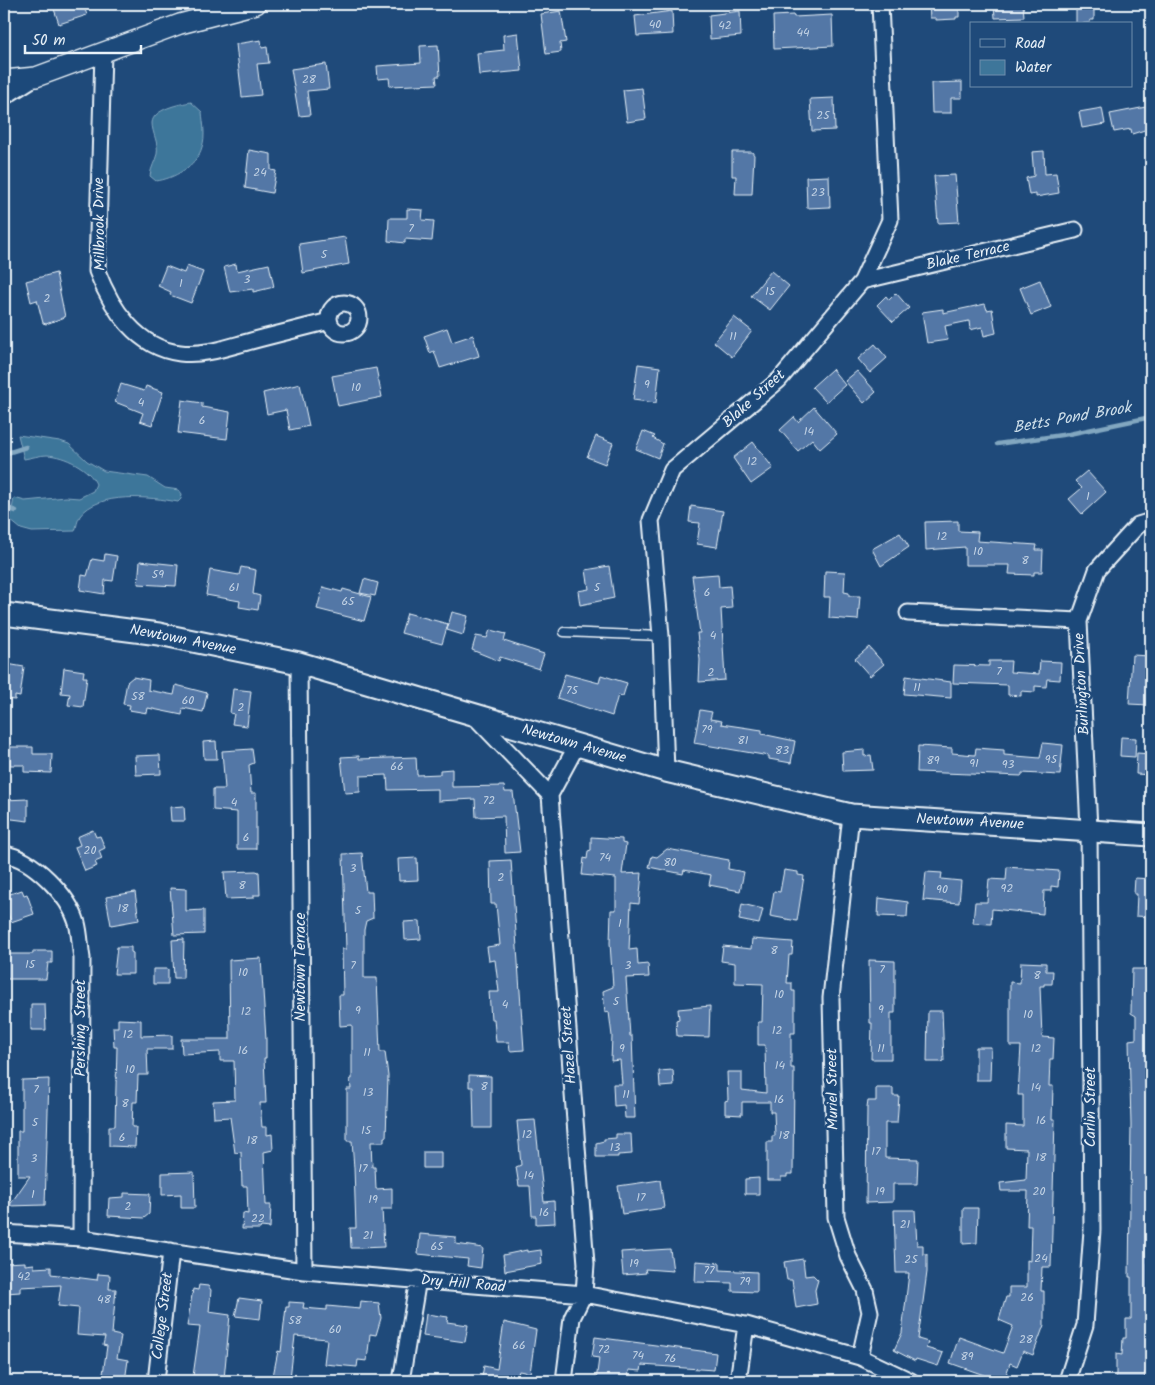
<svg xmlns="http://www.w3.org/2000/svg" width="1155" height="1385" font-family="Kalam,sans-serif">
<rect width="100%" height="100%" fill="#1f4a7a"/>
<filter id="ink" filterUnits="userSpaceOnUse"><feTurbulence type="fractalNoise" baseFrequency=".02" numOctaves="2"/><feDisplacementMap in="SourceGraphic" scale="10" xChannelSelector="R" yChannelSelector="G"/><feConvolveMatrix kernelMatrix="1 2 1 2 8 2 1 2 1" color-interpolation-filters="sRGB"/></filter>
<g filter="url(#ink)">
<path fill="#3e769a" stroke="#82a7c0" d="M191,102l11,10c1,11 4,24 0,35 -5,19 -29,32 -46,34l-6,-5c1,-9 5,-14 7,-22 2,-11 -5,-21 -5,-31 1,-14 28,-19 39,-21z
M18,435l42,6 9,3 18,17 17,10 44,6 17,11 14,2 3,4 -1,5 -3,3c-27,-5 -80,-11 -98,14 -3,5 -3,10 -5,15l-43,1 -11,-3 -11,-9 4,-22 11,3 41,-4 13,1 14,-7 3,-7c-7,-16 -31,-28 -49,-29 -7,0 -16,3 -23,4z"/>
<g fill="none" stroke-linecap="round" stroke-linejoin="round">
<path stroke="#82a7c0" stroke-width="4.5" d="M997,444l72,-10 82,-17
M4,454l22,-7
M4,507l12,4"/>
</g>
<path fill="#5277a6" stroke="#e8f1f8" d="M60,4h23l4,11 -28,9 -6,-18z
M929,4h30v13h-3v2l-20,1v-2h-6z
M994,4h29l1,13 -29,1z
M1076,4h18v16h-4v3l-14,1z
M561,11l5,31 -6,1 1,9 -15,2 -5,-40z
M672,11l1,23 -36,2 -2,-20z
M740,11l1,25 -31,3 -1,-24z
M793,15l1,2 38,-2 1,31 -59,3 -1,-33z
M518,33l4,38 -43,4 -2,-22 27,-3 -1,-15z
M261,40l1,8 5,-1 2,16 -12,1 4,31 -19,2 -6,-53z
M438,45l2,31h-4l1,8 -47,2 -1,-8 -11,1 -1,-13 44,-3 -1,-17z
M326,64l3,25 -22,2 3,24 -11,1 -8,-47z
M962,82v16h-11v15h-19l-1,-30z
M642,88l4,31 -19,3 -4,-32z
M834,98l1,32 -23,1 -2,-32z
M1151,106v22l-19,6 -1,-5 -17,3 -4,-18z
M1102,108l3,16 -23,4 -3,-16z
M249,150l22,4v16l5,1 -4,22 -27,-5z
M1044,151l1,23 11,-1 3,20 -23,4v-3l-7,1 -3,-17 8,-2 -2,-24z
M732,152h20l2,3 -2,39h-17l1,-18h-4z
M955,175l4,47 -21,1 -4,-47z
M829,176l1,31 -23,1 -1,-31z
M407,209l16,1 -1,10 12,1 -2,20 -27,-2v4l-17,-2 1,-23h18z
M345,237l4,27 -46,9 -4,-29z
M236,264l1,7 32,-7 5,23 -21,5v-3l-23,3 -6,-25z
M166,266l18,7 3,-7 16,6 -12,31 -21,-8 1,-3 -13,-6z
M771,271l18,15 -19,24 -19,-14z
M56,273l9,44 -19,7 -3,-1 -6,-23 -6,2 -5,-21z
M1040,280l11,27 -20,8 -11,-27z
M896,293l13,15 -16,14 -16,-17 9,-9 3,4z
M985,304l2,6 5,-1 4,24 -12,3 -2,-9 -12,3 -1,-9 -24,5 3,14 -21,3 -5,-31 21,-3v4z
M734,317l18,14 -20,26 -18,-15z
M447,328l5,14 21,-7 6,21 -39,12 -6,-17 -4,2 -6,-17z
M875,344l12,14 -17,15 -12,-14z
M638,364l22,3 -4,36 -23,-3z
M376,368l6,29 -44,9 -6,-30z
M832,369l13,16 -19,17 -14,-15z
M857,371l19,21 -12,11 -19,-22z
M121,384l23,7 2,-5 17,6 -11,33 -12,-4 3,-8 -28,-11z
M300,384l9,42 -19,4 -4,-20 -19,4 -4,-21z
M182,400l20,3v4l28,5 -3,27 -49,-6z
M814,407l23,27 -17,15 -8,-10 -14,12 -18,-21 14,-13 4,5z
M643,431l12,5 -2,2 10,6 -5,14 -22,-9z
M596,436l17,7 -8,21 -18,-7z
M753,442l20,26 -22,16 -18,-26z
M1087,471l19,21 -24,22 -13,-15 13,-11 -7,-7z
M691,506l32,5 -6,36 -20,-3 3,-21 -11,-1z
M958,521v10l20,1 -1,9 60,4 -1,5h7l-1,22h-8v3l-25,-1 1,-9h-45v-18l-39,3 -1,-28z
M900,533l9,14 -28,19 -9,-17z
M105,554l12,2 -4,25 -8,-1 -1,14 -24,-4 2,-15 5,1 5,-17 12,2z
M140,561l38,4 -2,21 -38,-2z
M609,566l5,32 -34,7 -2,-14 11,-2 -3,-19z
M241,567l15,3 -3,24 7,2 -2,14 -19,-3 1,-6 -34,-6 4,-25 29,5z
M825,571l20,1 -1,20 5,1v3h11l-2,24 -29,-2 1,-21h-6z
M718,574l1,13 11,-1 2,22 -11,1 4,71 -26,2 1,-22 -3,-27h3l-8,-57z
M364,579l14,4 -3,13 -15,-3z
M323,587l19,5 1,-3 28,8 -7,24 -47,-12z
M452,612l16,4 -5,19 -16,-5z
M407,613l41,11 -6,20 -41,-11z
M490,630l16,4 -2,7 40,13 -5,15 -39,-12 -1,4 -27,-11 4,-14 11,2z
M869,647l15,17 -14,12 -15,-17z
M1132,655l18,1 -1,49 -20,-1z
M989,661h22l-1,11 29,2 1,-13 21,1 -1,18 -13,-1 -1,8 -11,-1v6l-14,-1v5l-13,-1v-10l-55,-2 1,-18 35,1z
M7,664l17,3 -4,30 -5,-1v4l-11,-1v-33z
M64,668l20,3 -1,6h4l-4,30 -15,-2 2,-11 -9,-1z
M565,674l34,9 2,-8 26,8 -4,13 -5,-1 -6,21 -55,-18z
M906,676l45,6v16l-47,-4z
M133,677l16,3 -1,10 26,5 2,-10 31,8 -4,19 -20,-4 -1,7 -34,-7 -1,5 -18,-3 1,-5 -7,-1 4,-22z
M233,689l18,2 -4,35 -15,-2 2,-10 -4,-1z
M700,710l12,2 -2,7 12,2 -1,3 41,6v4l33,7 -4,22 -22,-4v-3l-75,-13z
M1121,737l15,1 -1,19 -15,-1z
M216,741l1,18h-13l-1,-17z
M1043,743l20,2 -3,30 -38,-2v3l-105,-4 1,-26 34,2v5l23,2 1,-7 28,2v5l36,3z
M10,747h23v7h19l-1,19 -27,-1v-7h-14z
M252,749l2,14 -5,2 2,28h5v56h-19v-37l-24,-2v-21h12l-3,-38z
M864,750v6l7,-1 2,15 -30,1 -1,-19z
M1137,753l14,1v21l-15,-1z
M160,755l1,19 -25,1 -1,-19z
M359,756v3l57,-2 1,18 23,-1v-4l12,-1v18l52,-1 1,6h8l7,60 -15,1 -1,-37 -28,1 -1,-18 -37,2v-12l-50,1 -1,-15 -27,1v16l-15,1 -4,-36z
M28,799v22l-24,-3v-18z
M184,806l1,15h-14l-1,-14z
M93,830l3,7 4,-1 5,12 -6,3 3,8 -7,3 2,4 -12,5 -10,-24 5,-2 -3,-8z
M591,837l31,2v4l4,1 -4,30 20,-1 -3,31 -8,-1 -2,47 8,-1 1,16 10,-1 1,13 -23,1 4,58h2l3,82h-10l-1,-13 -10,1 -1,-22h9l-2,-24 -9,1 1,-25 -3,-24 -4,1 -2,-22 10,-4 -3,-44 1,-33h5v-32l-34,-3 2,-17 3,1 1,-8 3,-1z
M667,849l62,11 -1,9 16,3 -4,19 -31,-6 2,-10 -27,-5 -1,4 -34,-7 3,-11 5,1z
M362,853l4,39h6l1,26 -7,3 -2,9v48h13l3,74h5l3,24 -2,61h-2v5h-13l1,25h3l1,22 16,-1v21h-10l2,38 -24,1h-9l-1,-20h6l-2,-60 -2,-27h-5v-52h4l-1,-10h2v-54l-12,1 -1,-31h4l-1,-46h4l-3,-95z
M417,858l1,22 -19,1 -1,-22z
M511,860l13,190 -14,1 -1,-9h-13l-2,-23h-3l-2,-27h10l-4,-32 -6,1 -2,-14 13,-2 -4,-41h-5l-1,-43z
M1007,867l52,4 -1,16 -7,-1v5h-7l-1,23 -51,-5 -1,15 -18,-1 2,-21h12l2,-23 17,1z
M784,870l14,2v3l6,1 -7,45 -27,-5 4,-25 6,1z
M256,871l3,1 1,23h-6v3l-28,1 -2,-27z
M926,872l16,1 -1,6 20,2 -2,22 -36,-3z
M1135,878l16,1v38l-15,-1 1,-22h-3z
M170,888l16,1v22l18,-1v24l-30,1z
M22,890l2,5 3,-1 7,20 -23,8 -3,-9h-4v-17z
M135,892l4,28 -28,5 -5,-28z
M879,898l29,4 -1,15 -29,-1z
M742,904l21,5 -4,15 -20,-4z
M420,921l1,18 -16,1 -1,-18z
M184,939l-1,39h-9l-2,-38z
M752,939l41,3 -1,13h-3l-2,28h5v8h3v42h-4v35h3v6l-1,100h-6v3h-6v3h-14v-38h5v-6h3l-1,-24h-4v-10h-28v13l-17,-1v-13l3,-1 -1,-28h15v18l24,3 -1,-48h-7v-23h4l1,-38 -28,-1v-20l-14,-2 2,-15 28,3z
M117,947h14v5l2,1v21h-19z
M33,951h19v12h-4l-2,16h-40v-25h27z
M261,958l5,82v18h-2l2,45h-6l2,24h5v8l5,-1 1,16 -9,2 2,53h5l-1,23 -9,-1 -1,2h-18l1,-16 5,1 -1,-28h-5l-1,-34 -6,1 -5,-36 -16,1 -1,-17 22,-1 -1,-39h-14v-9l-38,2 -1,-15h49l-1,-79z
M869,960l26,1v52h-4v46h-20l1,-36h-2z
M1021,962l25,1v8h7l-1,13h-8v2h-4l2,51 12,1 -1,21h-3l-1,27h4l-1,33h3l-4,148h-9l-1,24h3v34l-11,30 -10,-4 -6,15 -7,-3 -6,18h-11l-10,-3 1,-3 -34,-12 9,-26 44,16 10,-27 -14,-6 7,-23h3v-10h18v-27l3,1 1,-35h-4l1,-35h-27l-1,-8 26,-3 1,-31 -21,-1v-23l17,1v-31h-5l3,-49h-11v-64l10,1z
M153,969h15v15h-15z
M1132,969h18l1,11v41l-4,-1 2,28h2v141l-1,74h-2v24h3v18h-2l-1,50h3v17h-6v9h-29v-27l6,1 1,-17h3v-19h5v-42h-2l2,-152 -2,-85 7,-1v-23l-5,-3z
M31,1004h14l1,26h-15z
M710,1006l-1,31 -32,-1 -1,-16 3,-1 -1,-10z
M928,1011h14l2,50 -3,1h-14z
M118,1019l23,1v16l31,-1v14h-25l1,26h-10l-1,27h-4l-1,25h4l-1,20 -26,-1v-20h6l2,-79h-3l-1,-20h5z
M976,1047h15l-1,33h-14z
M673,1070l1,16 -14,1 -1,-16z
M469,1075l22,1v52h-17l-1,-41h-4z
M49,1079l-4,126 -36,1 21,-30h-12v-45h4v-51z
M876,1088h17v8h6l-2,27h-12v35l33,1 -1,25h-24v18l-27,1 1,-95 1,-7h8z
M535,1120l9,82 10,-1 1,22 -19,1v-8h-4l-2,-30h-11l-3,-19 5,-2 -4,-44z
M616,1134h15l1,20 -14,1v2h-22v-14l8,-2v-2l12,-1z
M423,1152h18v16h-18z
M194,1172l1,36h-14v-14l-19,1v-22z
M759,1178v16h-14v-15z
M660,1180l4,28 -42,6 -4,-28z
M124,1193l26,1 -1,20 -5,4 -36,-2 1,-18 15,-1z
M963,1208h15l-1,35 -14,1z
M894,1210h21l2,35h6v9h4v18l-9,67 10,3 -2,6 17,5 -5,13 -22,-7 -1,2 -21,-11 8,-17 7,-60h-13z
M420,1234l36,3v7l27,4 -2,20 -14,-2 1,-7 -50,-5z
M670,1249l3,22 -28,-2 1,4 -23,2 -2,-23z
M527,1250v2l14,-2 1,14 -37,7 -2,-16z
M803,1259l2,17 8,-1 5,5 -3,10 2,14 -21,4 -4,-28h-5l-3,-18z
M696,1261l24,2v7l37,2v20l-25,-1v-8l-37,-1z
M25,1262v3l9,-1v4l17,-1v7l46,6 1,-6 12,1 -1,14h7l-4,45 9,2 -4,22 11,2 -3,21h-23l5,-35 -4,-1 2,-8 -28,-2 2,-27 -21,-2 3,-21 -41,2v5l-14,1 -2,-30z
M199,1285l9,1 3,4 -2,22 21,3 -6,64 -31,-3 7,-49 -13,-1 6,-37 5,1z
M239,1298l23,3 -2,18 -25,-3z
M361,1301l18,2 2,15 -5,17 -6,-1 -3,27 -9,-1 -1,7 -33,-3 3,-25 -32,-3 -5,42 -17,-2 5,-25 3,1 5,-45h3v-5l15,1 -1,5 24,2v-4l33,3z
M426,1314l22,3 -1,5 21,3 -3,17 -42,-6z
M504,1322l32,8 -6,43 -11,-2 -1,3 11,2v5h-48l3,-15 13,3z
M595,1337l121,16 -2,17 -72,-5 -1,6 -12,-1 -1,11h-32l3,-23 -7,-1z"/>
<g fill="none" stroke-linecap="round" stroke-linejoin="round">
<g stroke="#e8f1f8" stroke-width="11">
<path id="service" d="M564,632l97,4"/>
</g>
<g stroke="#e8f1f8" stroke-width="19">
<path id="minor" d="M103,52l-6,219c14,37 40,77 83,82 24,3 48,-6 71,-12 26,-7 52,-13 78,-20
M4,97l30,-19
M862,281l213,-51
M329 318a15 15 0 1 1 30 0a15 15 0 1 1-30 0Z
M908,613l171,8
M299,663l5,608
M473,715l77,80
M666,771l-5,-135 -10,-116 21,-50 107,-90 83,-99 28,-61 -10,-216
M851,815l-20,183 5,219 12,39 17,34 5,22 -10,45
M4,854c29,4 65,42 73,69 3,11 3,24 5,35l-1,280
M4,1233l77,5 223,33 280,23 162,31 114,32 51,24
M156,1381l15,-130
M401,1381l17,-102
M564,1381l8,-63 12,-24 2,-30 -36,-469 27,-50
M738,1381l8,-56
M1067,1381l18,-56 7,-95 -3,-401 -10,-208 18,-51 41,-45 13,-4"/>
</g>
<g stroke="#e8f1f8" stroke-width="22">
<path id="tertiary" d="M4,80l32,-3 144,-53 76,-20"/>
</g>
<g stroke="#e8f1f8" stroke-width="25">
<path id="secondary" d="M4,614l155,20 140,29 367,108 185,44 300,20"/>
</g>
<use href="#service" stroke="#1f4a7a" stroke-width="8"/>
<use href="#minor" stroke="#1f4a7a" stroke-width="15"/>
<use href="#tertiary" stroke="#1f4a7a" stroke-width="19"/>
<use href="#secondary" stroke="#1f4a7a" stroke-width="21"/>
</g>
</g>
<g text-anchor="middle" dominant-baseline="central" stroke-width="5" stroke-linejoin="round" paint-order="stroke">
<g font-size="12" fill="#c2d2e4">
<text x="655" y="24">40</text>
<text x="725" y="25">42</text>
<text x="803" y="32">44</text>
<text x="309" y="79">28</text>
<text x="823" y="115">25</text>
<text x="260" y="172">24</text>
<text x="818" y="192">23</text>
<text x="411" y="228">7</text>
<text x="324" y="254">5</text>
<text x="247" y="279">3</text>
<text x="181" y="283">1</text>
<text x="770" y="291">15</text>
<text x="47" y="298">2</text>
<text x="733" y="336">11</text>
<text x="647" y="384">9</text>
<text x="356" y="387">10</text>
<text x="141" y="402">4</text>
<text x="202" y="420">6</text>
<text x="809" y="431">14</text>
<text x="752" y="461">12</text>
<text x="1088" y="496">1</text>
<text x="942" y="536">12</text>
<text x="978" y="551">10</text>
<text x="1025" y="560">8</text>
<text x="158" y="574">59</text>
<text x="234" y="587">61</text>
<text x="597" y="587">5</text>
<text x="707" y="592">6</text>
<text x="348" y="601">65</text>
<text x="713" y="635">4</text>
<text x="999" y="671">7</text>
<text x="711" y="672">2</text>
<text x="917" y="687">11</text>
<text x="572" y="690">75</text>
<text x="138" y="696">58</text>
<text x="188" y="700">60</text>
<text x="241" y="707">2</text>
<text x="707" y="729">79</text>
<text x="743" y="740">81</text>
<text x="782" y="750">83</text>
<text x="1051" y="759">95</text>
<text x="933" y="760">89</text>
<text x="974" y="763">91</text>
<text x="1008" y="764">93</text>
<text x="397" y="766">66</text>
<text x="489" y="800">72</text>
<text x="234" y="802">4</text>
<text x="246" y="837">6</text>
<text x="90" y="850">20</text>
<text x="605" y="857">74</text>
<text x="670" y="862">80</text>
<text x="353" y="868">3</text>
<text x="501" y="877">2</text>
<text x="242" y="885">8</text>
<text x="1007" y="888">92</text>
<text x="942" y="889">90</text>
<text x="123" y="908">18</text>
<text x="358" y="910">5</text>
<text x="620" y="923">1</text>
<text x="774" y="950">8</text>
<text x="30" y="964">15</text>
<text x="353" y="965">7</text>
<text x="628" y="965">3</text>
<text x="882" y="969">7</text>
<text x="243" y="972">10</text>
<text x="1037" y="975">8</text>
<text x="779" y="994">10</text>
<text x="616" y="1001">5</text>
<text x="505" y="1004">4</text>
<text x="881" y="1009">9</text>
<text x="358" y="1010">9</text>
<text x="246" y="1011">12</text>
<text x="1028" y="1014">10</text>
<text x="777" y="1030">12</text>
<text x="128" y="1034">12</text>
<text x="622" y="1048">9</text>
<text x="881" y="1048">11</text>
<text x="1036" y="1048">12</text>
<text x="243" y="1050">16</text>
<text x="367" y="1052">11</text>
<text x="780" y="1065">14</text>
<text x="130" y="1069">10</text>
<text x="484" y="1086">8</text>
<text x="1036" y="1087">14</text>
<text x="36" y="1089">7</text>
<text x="368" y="1092">13</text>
<text x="626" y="1094">11</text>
<text x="779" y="1099">16</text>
<text x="125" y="1103">8</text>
<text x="1041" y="1120">16</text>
<text x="35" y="1122">5</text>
<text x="366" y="1130">15</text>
<text x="527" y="1134">12</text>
<text x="784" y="1135">18</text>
<text x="122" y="1137">6</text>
<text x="252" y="1140">18</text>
<text x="615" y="1147">13</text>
<text x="876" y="1151">17</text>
<text x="1041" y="1157">18</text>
<text x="34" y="1158">3</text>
<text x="363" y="1168">17</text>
<text x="529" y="1175">14</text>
<text x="880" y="1191">19</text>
<text x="1039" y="1191">20</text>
<text x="33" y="1194">1</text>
<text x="641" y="1197">17</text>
<text x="373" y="1199">19</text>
<text x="128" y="1206">2</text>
<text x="544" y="1212">16</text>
<text x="258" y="1218">22</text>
<text x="905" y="1224">21</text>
<text x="368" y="1235">21</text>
<text x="437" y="1246">65</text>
<text x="1041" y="1258">24</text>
<text x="911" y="1259">25</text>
<text x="634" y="1263">19</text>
<text x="709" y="1270">77</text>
<text x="24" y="1276">42</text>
<text x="745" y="1281">79</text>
<text x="1027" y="1297">26</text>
<text x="104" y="1299">48</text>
<text x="295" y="1320">58</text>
<text x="335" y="1329">60</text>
<text x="1026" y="1339">28</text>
<text x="519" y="1345">66</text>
<text x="604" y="1349">72</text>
<text x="638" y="1355">74</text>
<text x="967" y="1356">89</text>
<text x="670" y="1358">76</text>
</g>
<g font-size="15" fill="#e8f1f8" stroke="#1f4a7a">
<text transform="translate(100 224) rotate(-91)">Millbrook Drive</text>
<text transform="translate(968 256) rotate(-13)">Blake Terrace</text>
<text transform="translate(754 399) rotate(-42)">Blake Street</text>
<text transform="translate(183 640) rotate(11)">Newtown Avenue</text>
<text transform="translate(1082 684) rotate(-93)">Burlington Drive</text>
<text transform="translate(574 744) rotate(16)">Newtown Avenue</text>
<text transform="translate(970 822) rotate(3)">Newtown Avenue</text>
<text transform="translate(301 967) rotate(-90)">Newtown Terrace</text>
<text transform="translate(81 1028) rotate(-90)">Pershing Street</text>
<text transform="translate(569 1045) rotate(-94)">Hazel Street</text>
<text transform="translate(833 1089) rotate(-91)">Muriel Street</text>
<text transform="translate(1091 1107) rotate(-90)">Carlin Street</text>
<text transform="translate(463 1284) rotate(5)">Dry Hill Road</text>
<text transform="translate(163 1316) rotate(-83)">College Street</text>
</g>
<g font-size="16" font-style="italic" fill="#cedfea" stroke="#1f4a7a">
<text transform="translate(1072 418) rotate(-10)">Betts Pond Brook</text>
</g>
</g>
<rect width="1155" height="1385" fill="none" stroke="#1f4a7a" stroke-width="20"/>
<rect x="10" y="10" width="1135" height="1365" fill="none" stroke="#e8f1f8" stroke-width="2" filter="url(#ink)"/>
<rect x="970" y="22" width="162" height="65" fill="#1f4a7a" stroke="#6f8dac"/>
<rect x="980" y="39" width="25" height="8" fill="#1f4a7a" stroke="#6f8dac"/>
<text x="1015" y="48" font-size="15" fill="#e8f1f8">Road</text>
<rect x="980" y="60" width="25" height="15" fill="#3e769a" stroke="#6f8dac"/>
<text x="1015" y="72" font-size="15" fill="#e8f1f8">Water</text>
<path d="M25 45v8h116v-8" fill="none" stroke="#e8f1f8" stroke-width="2.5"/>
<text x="32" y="45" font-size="15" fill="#e8f1f8" stroke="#1f4a7a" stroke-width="4" paint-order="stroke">50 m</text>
</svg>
